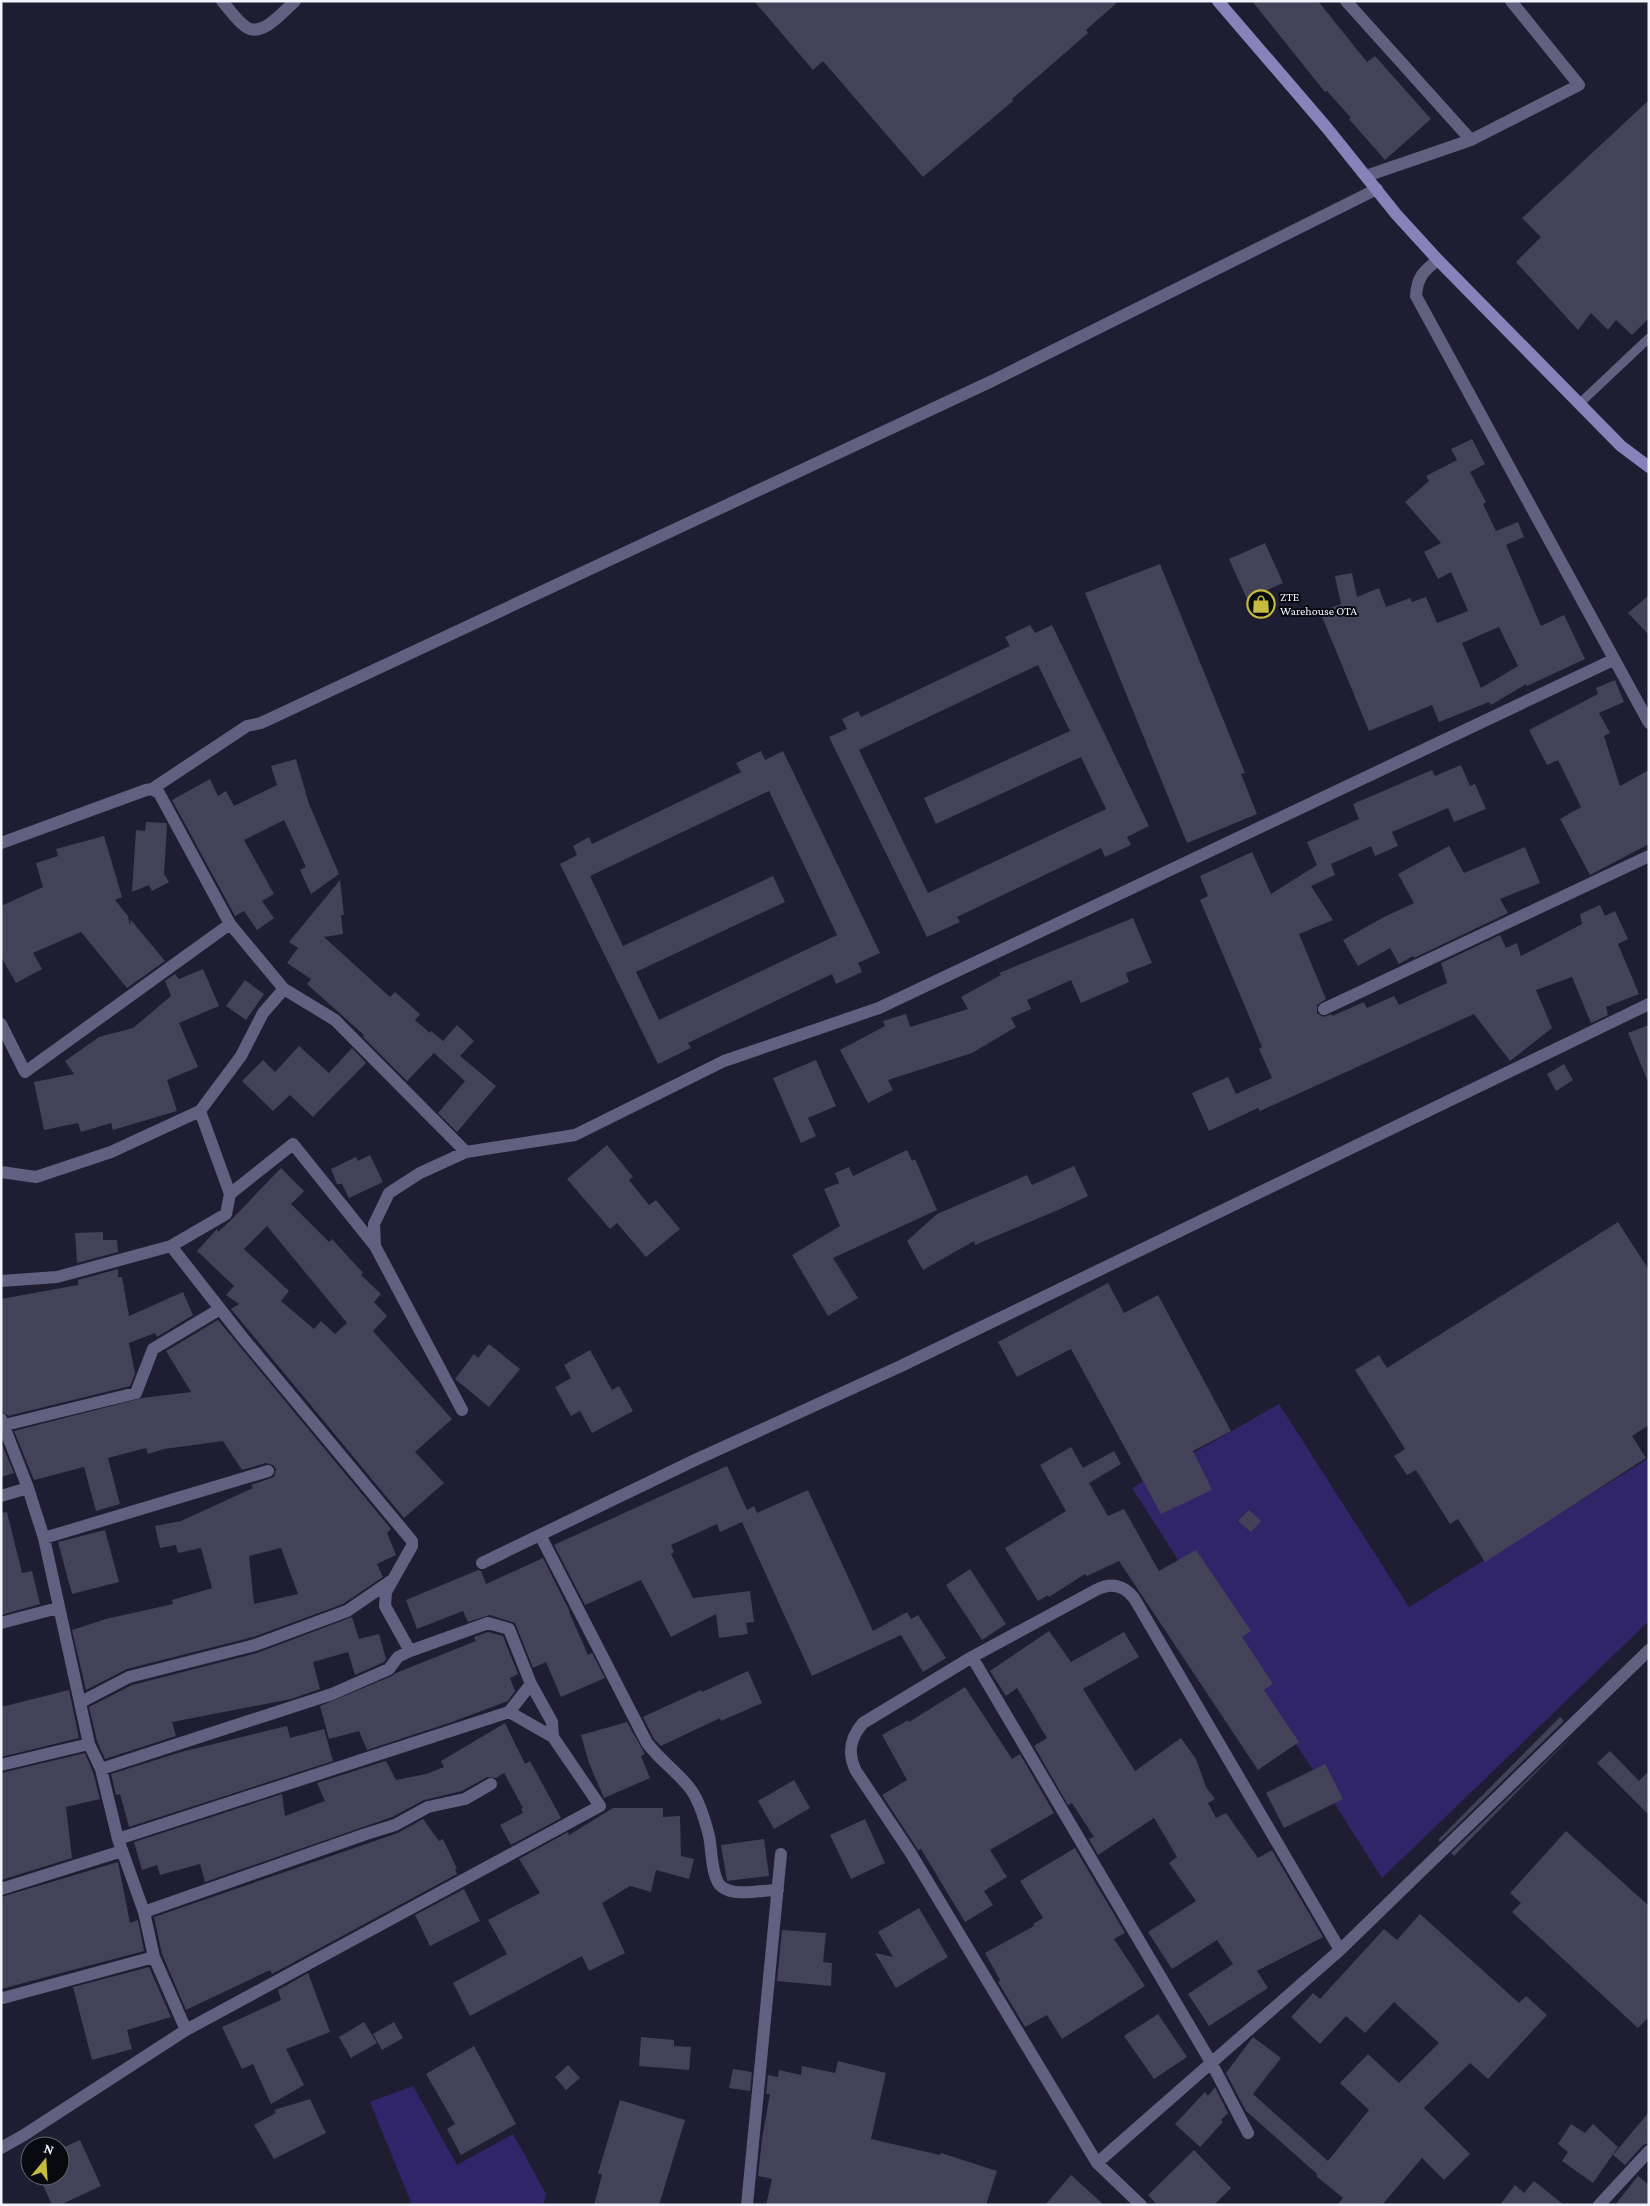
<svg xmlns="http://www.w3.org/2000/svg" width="1650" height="2206" font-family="'Crimson Pro',serif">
<rect width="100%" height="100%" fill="#1e1d31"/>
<path fill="#31256a" d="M1279,1404l130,203 240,-149v163l-267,257 -250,-390z
M413,2086l44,79 56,-31 33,60 -3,11h-131l-42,-103z"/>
<path fill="#434258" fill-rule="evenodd" d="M754,1h365l-33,29 2,3 -76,66 1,2 -90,76 -100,-116 -10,9z
M1252,1h66l49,61 8,-6 56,63 -46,41 -36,-41 2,-1 -24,-27 -2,1z
M1649,100v218l-17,17 -16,-15 -8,10 -17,-17 -13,17 -62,-68 25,-25 -19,-19z
M1472,439l13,25 -15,8 16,30 -3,2 13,27 22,-9 6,15 -18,8 35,81 23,-11 21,44 -58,27 -1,-2 -35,21 -2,-3 -50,20 -7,-17 -63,26 -49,-119 21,-8 -6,-28 17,-3 5,24 22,-9 7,19 24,-9 2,4 14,-5 11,26 31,-12 -17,-39 -13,7 -14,-27 17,-9 -36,-41 24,-21 -3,-5 31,-16 -6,-11zM1499,627l19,39 -37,22 -19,-45z
M1265,543l18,40 -36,16 -18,-40z
M1160,564l85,209 -4,1 16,40 -70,29 -102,-250z
M1649,595v40l-21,-22z
M1030,625l5,8 17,-8 97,201 -22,11 4,8 -26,12 -4,-9 -144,69 3,5 -33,15 -98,-200 18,-8 -5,-10 16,-8 3,6 149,-71 -5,-9zM1038,665l32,66 -146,67 12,26 145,-67 25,52 -178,84 -69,-143z
M1615,680l9,22 -25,11 11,20 -6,3 16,50 29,-16v74l-59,31 -30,-56 21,-12 -23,-47 -11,5 -18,-35 69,-36 -2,-6z
M761,751l4,9 18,-9 97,202 -22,10 4,9 -26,12 -4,-10 -144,69 3,5 -33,16 -98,-200 17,-9 -4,-9 16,-9 3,7 149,-72 -5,-9zM769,791l68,144 -178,85 -23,-48 149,-70 -12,-26 -150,70 -33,-70z
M296,759l13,45 30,70 -28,20 -11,-24 6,-3 -22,-47 -40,20 30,54 -12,7 12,17 -17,12 -13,-19 -9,5 -63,-116 38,-21 8,17 8,-5 8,15 43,-21 -6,-19z
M1461,765l9,21 5,-2 11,25 -32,13 -6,-14 -56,24 6,14 -23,10 -4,-10 -40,18 4,11 -24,11 22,34 -34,14 27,65 -9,6v8l6,4 9,-3v2l32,-14 3,6 27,-12 5,9 48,-22 -6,-20 59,-28 6,13 11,-5 4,13 61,-32 -2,-10 20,-9 5,11 10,-5 13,28 -10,5 21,50 -33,13 2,8 -17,8 -19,-46 -36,13 16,38 -42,33 -36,-47 -214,97 -2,-3 -49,23 -17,-38 36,-16 8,17 36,-16 -13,-29 3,-2 -21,-50 -41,-97 8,-4 -8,-20 52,-24 19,42 46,-29 -10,-23 52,-23 -6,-15 79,-34 3,6z
M146,822l20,1 1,3 -3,48 5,8 -17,9 -3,-6 -17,7 4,-62 9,1z
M104,836l18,61 -7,3 13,16 2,9 1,-5 34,41 -38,27 -46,-56 -48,21 9,16 -26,14 -15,-26v-51l42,-19 -7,-24 22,-7 -2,-7z
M1449,846l15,27 61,-26 15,36 -40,16 8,14 -94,45 -1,-2 -14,8 -9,-16 -32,18 -15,-26 41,-23 30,-14 -16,-29z
M340,880l4,35h-3l2,19 -19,3 66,60 5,-5 25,22 -5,6 15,13 1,-2 12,10 14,-16 17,16 -14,15 36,30 -39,46 -19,-19 27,-32 -31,-28 -27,28 -44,-44 1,-2 -57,-51 4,-5 -24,-16 11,-15 -9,-6z
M1133,918l19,45 -26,10 3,9 -48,21 -10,-23 -44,20 4,9 -20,9 5,9 -44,26 -84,27 5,10 -25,13 -28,-53 45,-24 -2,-5 23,-7 4,13 58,-18 -7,-12 40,-22 -2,-2z
M203,969l16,37 -40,17 19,44 -31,13 10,31 -64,19 -2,-7 -30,9 -3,-9 -34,7 -10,-48 40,-8 -9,-13 34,-24 34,-9 38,-32 -6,-15 10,-7 4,5z
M245,980l19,14 -18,26 -20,-14z
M1649,1025v57h-1l-20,-49z
M299,1046l30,27 23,-25 14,15 -53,54 -23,-22 -17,16 -31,-30 21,-21 12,12z
M816,1060l20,46 -28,12 8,18 -15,7 -28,-65z
M1564,1064l9,16 -17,11 -9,-17z
M607,1145l26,32 -4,3 20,25 7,-5 24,29 -34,28 -29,-34 -7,6 -43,-50z
M907,1150l5,11 3,-2 22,51 -104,48 25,40 -30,18 -36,-61 48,-29 -16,-37 15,-6 -4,-10 14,-6 4,9z
M370,1155l13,27 -34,16 -7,-14h-5l-6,-15 25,-12 2,4z
M1074,1166l14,30 -30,14 -83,35 -1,-4 -51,29 -16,-29 30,-27 90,-39 5,10z
M281,1168l23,23 -13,13 38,38 3,-3 31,34 -2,2 20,19 -7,8 13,14 -14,15 79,88 -37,33 29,31 -40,35 -173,-209 8,-5 -13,-9 8,-9 -37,-35 20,-22 1,3 14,-13zM267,1226l80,97 -12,11 -14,-13 -7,8 -33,-28 8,-10 -45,-42z
M1618,1222l31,48v155l-17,11 14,22 -161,104 -27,-43 -8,5 -34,-54 -9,5 -13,-19 11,-7 -50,-79 24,-15 8,13z
M103,1232v8h14l1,12 -41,11 -2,-30z
M118,1269v8h4l7,39 54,-24 10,23 -36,22 -2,-4 -26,10 6,31 -5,12 -122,30 -7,-5v-112l77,-14v-5z
M1108,1283l16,30 34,-18 73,136 -38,20 19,39 -51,24 -90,-165 -54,28 -19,-35z
M218,1320l173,209 -4,4 9,22 -19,9 6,13 -40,27 -90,33 -126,32 -41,21 -14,-60 34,-11 67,-15 -1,-4 40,-12 -11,-40 -23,5 -2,-8 -16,3 -5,-22 26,-5 72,-33 -2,-3 23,-8 2,-8 -3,-4 -7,-2 -24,7 -19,-29 -59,8 -16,5 -2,-6 -38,10 12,46 -24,7 -12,-44 -50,13 -20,-49 128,-33 49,-6 -25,-41zM281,1548l17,46 -44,10 -5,-48z
M489,1344l31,25 -31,38 -34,-28 19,-25 4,4z
M590,1350l22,40 7,-4 14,25 -41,22 -12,-22 -9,5 -16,-29 16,-9 -7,-13z
M1,1442l13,31 -13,4z
M1071,1447l12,21 31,-17 7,13 -32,19 19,33 16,-7 35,62 37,-21 55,81 -9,6 31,47 -9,6 35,52 -41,28 -139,-209 -32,15 -2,-2 -36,23 -1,-2 -10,6 -33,-53 61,-37 -26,-46z
M727,1466l20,44 7,-4 3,7 51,-23 65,141 34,-19 4,7 7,-4 28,43 -23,14 -22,-37 -89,41 -70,-154 -22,10 -3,-8 -46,21 3,7 -3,2 22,44 57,-7 4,31 -8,1 2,11 -29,4 -3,-24 -45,23 -30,-57 -56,25 -31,-60z
M1249,1510l12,11 -10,11 -13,-11z
M7,1512l15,61 10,-2 8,33 -39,11v-102z
M105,1530l14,52 -47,12 -14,-52z
M543,1558l27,54h-1l19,43 4,-2 13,25 -44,19 -15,-35 -13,6 -18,-45 -25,-8 -22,7 -5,-11 -46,18 -11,-29 72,-30 3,1 5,13z
M970,1569l36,55 -24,16 -36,-55z
M352,1617l7,22 20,-5 7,25 -2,3 -29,13 -7,-23 -35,10 7,27 -29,10 -119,23 4,14 -71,23 -8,-18 -8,-34 43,-22 125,-32z
M1049,1631l22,31 53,-30 15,25 -56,32 52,82 46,-33 15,21 10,28 9,12 -7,4 8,15 10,-5 32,45 14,-8 51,87 -66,34 11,17 -59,38 -21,-32 45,-30 -16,-24 -45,29 -24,-37 48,-31 -27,-38 8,-6 -23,-39 -56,37 -9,-16 5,-2 -22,-34 -4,2 -34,-59 13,-8 -30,-50 -11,8 -16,-25z
M488,1632l15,4 15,38 -8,4 5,13 -7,10 -56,21 -85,28 -8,-19 -30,8 -9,-33 72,-30 4,-3 80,-32 -2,-4z
M748,1671l14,32 -41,18 -1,-3 -59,28 -7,-7 -11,-22 58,-27 1,2z
M965,1687l47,72 8,-5 34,59 -64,37 17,27 -23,14 9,14 -28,17 -44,-73 -3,1 -36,-55 25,-15 -25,-45 26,-15 1,2z
M69,1690l10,48 -78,19v-50z
M1560,1717l4,4 -124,121 -2,-2z
M627,1722l18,32 -4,2 9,22 -46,20 -15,-35 -8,-28z
M505,1723l20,41 5,-3 31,57 -50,27 -11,-20 23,-12 -2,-4 2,-1 -19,-35 -8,5 -9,-1 -25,14 -38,9 -32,17 -187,65 -5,-18 -40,11 -3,-10 -15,5 -8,-28 148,-48 3,22 40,-15 -8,-18 65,-21 4,-1 10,19 30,-6 18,-7 -3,-6z
M287,1726l3,12 34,-9 9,32 -204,66 -9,-33 -4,1 -5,-21 70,-22z
M1576,1732l-122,124 -3,-3z
M1610,1751l29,30 10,-10v44l-52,-52z
M85,1753l8,19 7,27 -34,8 6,51 -71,22v-107z
M1325,1764l18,35 -59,29 -18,-35z
M794,1780l16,28 -36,21 -16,-28z
M613,1808h50v9l17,-1 1,40 13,3 -5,20 -33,-9 -5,22 -21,-6 -28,17 23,50 -36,18 -7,-15 -112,60 -17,-33 54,-29 -19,-34 52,-27 -21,-34 49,-27 1,3z
M423,1819l16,22 4,-2 14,30h-2l2,5 -185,100 -2,-4 -84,40 -24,-56 -8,-37 244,-84z
M865,1819l20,44 -34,16 -21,-44z
M1566,1831l83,75v111l-11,11 -126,-116 9,-9 -11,-10z
M764,1839l5,37 -42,5 -6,-36z
M1075,1848l50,85 -11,6 31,47 -83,53 -15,-24 -22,12 -27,-45 2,-2 -15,-27 49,-27 -1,-2 10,-6 -23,-37z
M118,1862l12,61 8,-3 6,31 -143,38v-92z
M464,1889l16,32 -50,25 -15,-31z
M919,1908l29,49 -52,31 -21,-35 18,4 -15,-25z
M1420,1914l99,89 7,-7 21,19 -59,64 -18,-16 -46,45 46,46 -26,26 -22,-22 -40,47h-45l6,-7 -27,-22 1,-2 -71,-63 -20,-38 27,-36 28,21 -28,36 75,67 41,-51 -29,-27 28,-29 31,29 40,-40 -45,-41 -29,31 -19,-17 -26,28 -29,-27 22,-24 7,6 64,-70 13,11z
M782,1930l44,3 -3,29 9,1 -1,23 -54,-5z
M149,1967l22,50 -44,13 5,19 -40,11 -19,-73z
M308,1973l22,59 -44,17 18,36 -33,19 -18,-40 -11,5 -20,-42 59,-27 -3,-10z
M1158,2014l29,43 -33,22 -30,-43z
M364,2022l13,21 -26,15 -12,-21z
M394,2022l9,16 -21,12 -9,-16z
M641,2037l33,3v6l17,1 -2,23 -50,-4z
M474,2046l42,78 -55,31 -14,-26 8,-5 -29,-50z
M838,2061l48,12 -15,66 69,16 1,-2 56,18 -11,34h-220l6,-26 -14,-3 4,-37 8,-45h-4l2,-19 10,2 1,-7 22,5 1,-9 33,7z
M568,2065l12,13 -14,12 -11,-13z
M733,2069l19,3 -2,19 -21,-3z
M1215,2087l13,26 -7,7 2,2 -23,25 -25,-23 30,-32 3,4z
M310,2099l16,34 -52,26 -20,-34 22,-12 -2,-3z
M620,2100l65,20 -26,85h-65l8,-30 -4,-2z
M1649,2112v31l-6,2 -18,20 -12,-10z
M1571,2124l14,9 8,-9 25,23 -25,36 -31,-22 6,-9 -10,-8z
M80,2140l21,46 -41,19h-8l-13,-29h21v-27z
M1194,2150l37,38 -17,17h-57l-9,-10z
M1071,2175l33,30h-59z
M1638,2176l11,9v20h-34z
M1534,2181l30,24h-64l15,-20 9,8z"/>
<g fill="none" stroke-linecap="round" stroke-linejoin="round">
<path stroke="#606081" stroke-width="9" d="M1579,404l70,-66"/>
<path stroke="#606081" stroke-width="12" d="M222,1c7,8 15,20 24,26 16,11 38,-16 49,-26
M1346,1l125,139
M1366,176l105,-36 108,-55 -68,-84
M1438,260c-15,11 -21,18 -22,36l233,427
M152,789l95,-63 14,-3 731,-342 385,-192
M1,843l145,-53 6,-1 7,4 71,131 54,65
M1324,1009l325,-153
M1,1024l24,48 205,-148
M200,1111l41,-55 22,-43 21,-24 51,31 131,132
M1,1172l35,5 75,-25 89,-41 30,83 -4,20 -55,32 -114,31 -56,4
M230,1194l63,-50 82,102
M462,1410l-87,-164 -1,-22 15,-31 31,-20 46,-21 109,-17 149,-74 155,-53 734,-348
M1,1419l27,69 16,50 45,206 12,25 17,70 26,73 10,45 32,73
M1,1426l135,-33 17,-44 67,-40
M1,1496l27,-8
M540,1535l107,208c13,17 29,28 42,44 10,12 16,33 20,49 3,13 2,43 13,51 13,10 40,3 56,3
M44,1538l224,-67
M482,1563l211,-102 208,-95 748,-362
M1,1623l57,-15
M410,1651l78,-28 21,6 22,55 21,38 1,15
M972,1657l240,407 36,69
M81,1702l48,-25 126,-32 92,-34 44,-30
M1,1765l88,-21
M101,1769l231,-75 57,-25 9,-12 12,-6 -25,-45 1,-14 26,-46v-5l-169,-203 -72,-92
M118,1839l391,-127
M1,1889l121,-38
M144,1912l222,-78 29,-9 33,-18 37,-8 26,-15
M3,1998l151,-41
M1,2148l23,-13 162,-105 414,-224 -47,-69 -44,-25 22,-28
M1097,2163l243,-213 309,-300
M747,2205l34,-351
M1141,2205l-44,-42 -187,-311 -54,-81c-9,-18 -6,-33 7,-48l109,-66 124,-67c15,-8 28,-5 38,8l206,352
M1599,2205l50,-54"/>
<path stroke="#8583b9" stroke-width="12" d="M1218,1l109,127 69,86 42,46 183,186 28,21"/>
</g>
<defs>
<g id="shop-ring" transform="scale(1.4375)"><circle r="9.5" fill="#090911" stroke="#c5bc3d" stroke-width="1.5"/><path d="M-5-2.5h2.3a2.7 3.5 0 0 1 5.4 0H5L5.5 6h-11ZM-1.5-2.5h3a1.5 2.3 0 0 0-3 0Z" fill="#c5bc3d"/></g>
</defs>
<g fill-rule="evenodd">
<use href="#shop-ring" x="1261" y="604"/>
</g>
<g text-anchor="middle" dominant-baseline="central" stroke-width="4" stroke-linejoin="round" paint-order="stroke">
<g font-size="12" fill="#f3f3fe" stroke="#090911" text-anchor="start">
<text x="1280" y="597">ZTE<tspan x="1280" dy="14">Warehouse OTA</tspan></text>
</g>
</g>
<rect width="1650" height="2206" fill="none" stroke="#f3f3fe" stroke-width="5"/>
<g transform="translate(45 2161) rotate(18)"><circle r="24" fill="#090911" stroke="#676770"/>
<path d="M0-4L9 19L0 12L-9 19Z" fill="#c5bc3d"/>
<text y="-8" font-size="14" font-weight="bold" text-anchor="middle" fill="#f3f3fe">N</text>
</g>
</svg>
